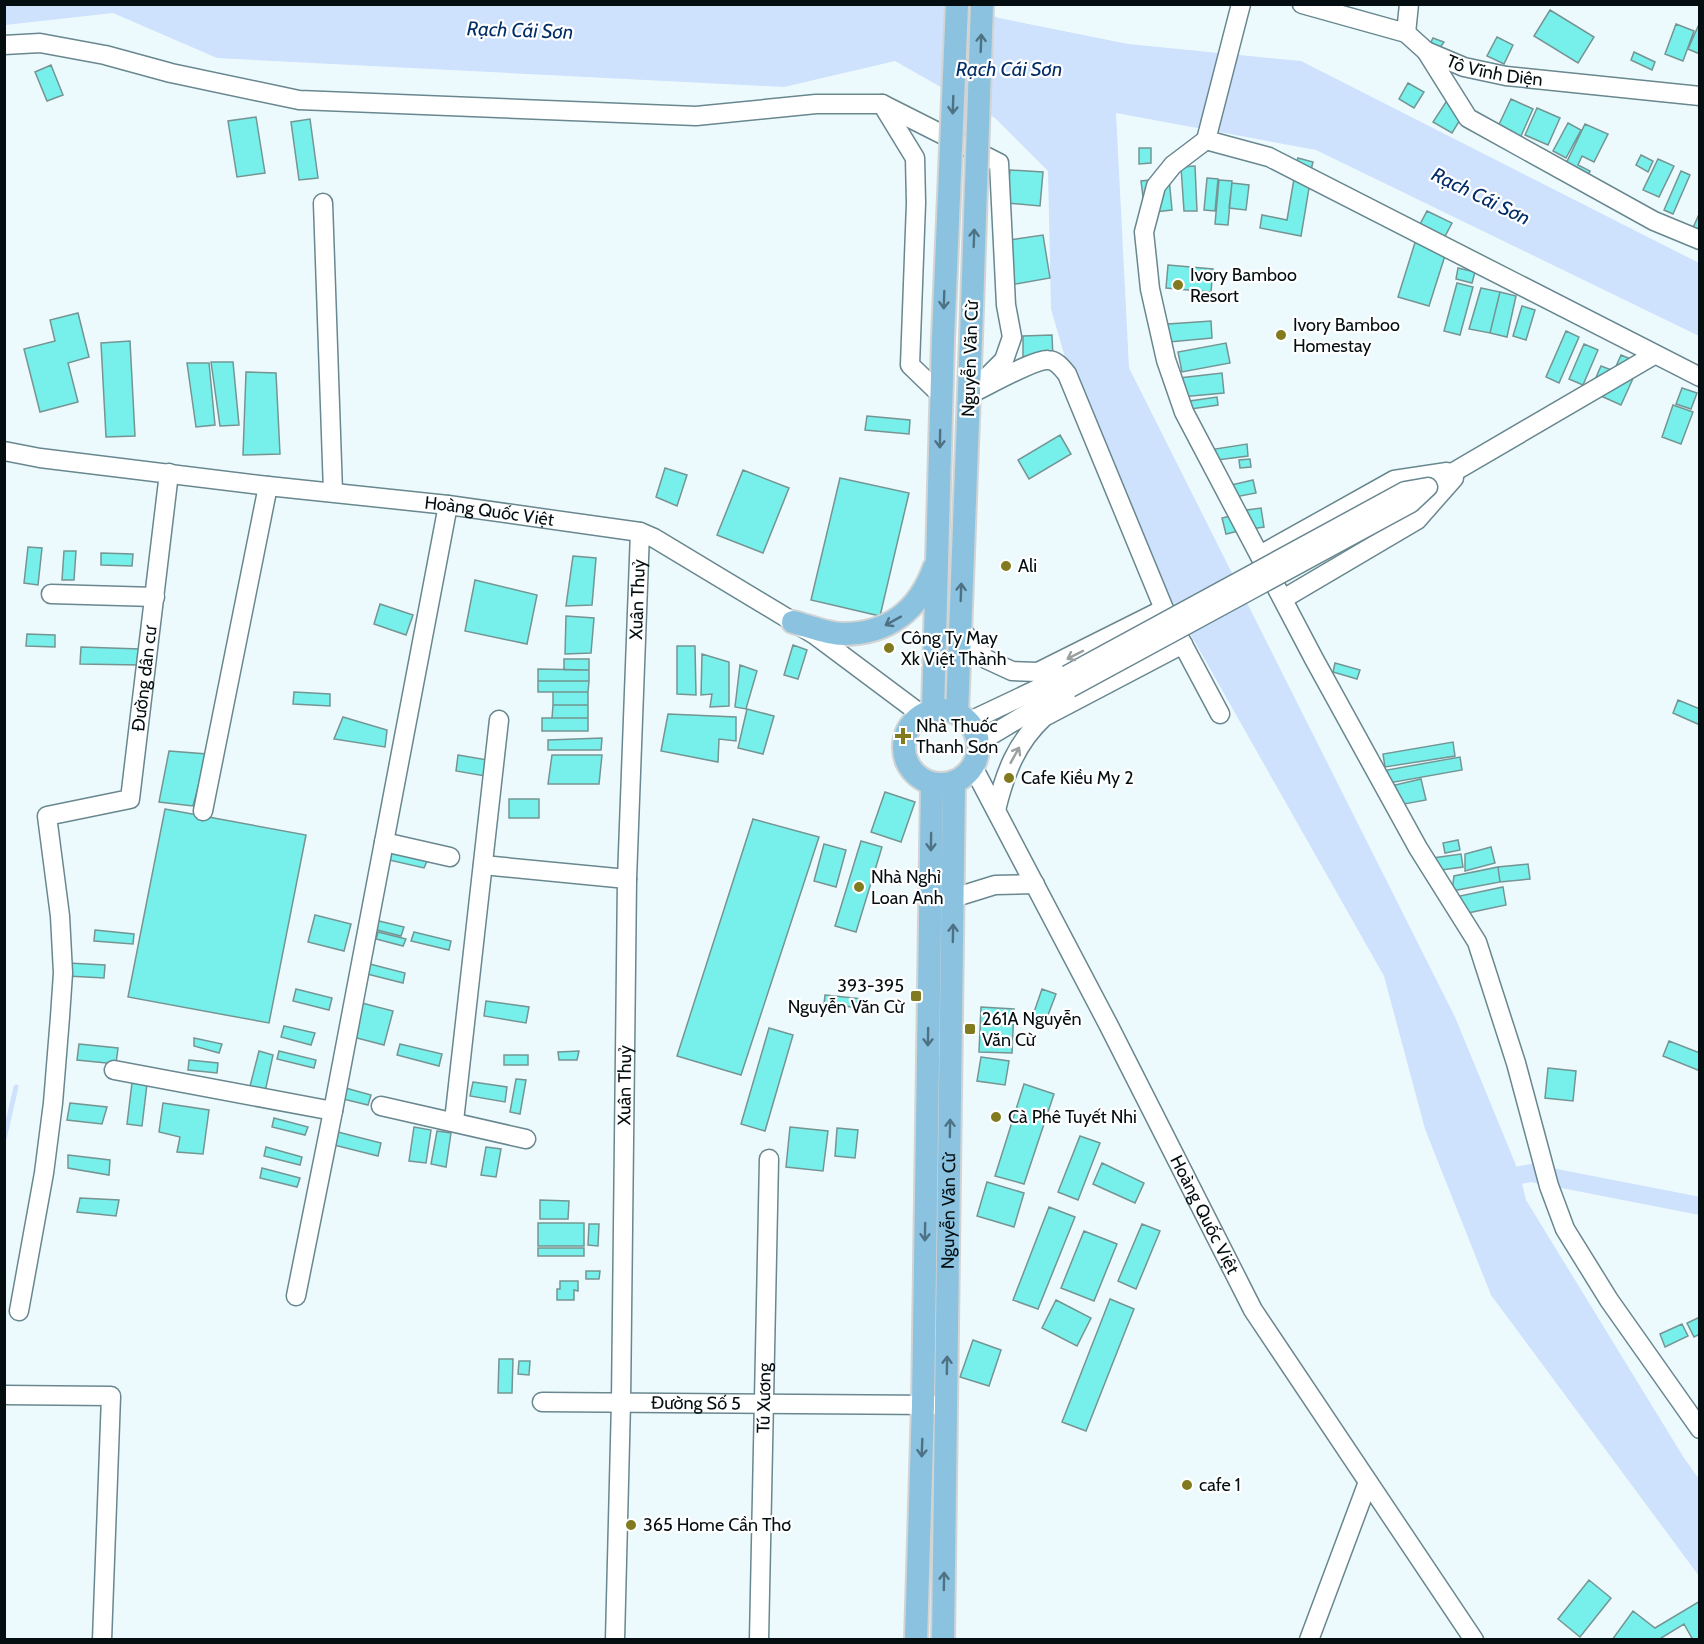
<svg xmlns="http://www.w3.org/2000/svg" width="1704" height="1644" font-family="Cabin,sans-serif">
<rect width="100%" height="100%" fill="#edfafd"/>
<path fill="#cee1fd" d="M4,5h958l37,13 129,26 173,17 398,202v73l-383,-186 -200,-37 13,255 326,649 65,158 6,25 158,258 15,21v97l-208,-281 -66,-166 -41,-153 -286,-505 -47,-162 -3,-138 -53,-53 -100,-57 -111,26 -567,-29 -104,-45 -108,12z"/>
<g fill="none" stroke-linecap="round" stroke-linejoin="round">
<path stroke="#cee1fd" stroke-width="5" d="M4,1139l12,-52"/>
<path stroke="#cee1fd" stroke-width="18" d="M1520,1175l11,-2 169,33"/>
</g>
<path fill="#77f0eb" stroke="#749593" stroke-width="1.5" d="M1550,10l44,27 -16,26 -44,-27z
M1700,22v32l-12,-5z
M1676,24l18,7 -11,30 -18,-7z
M1497,37l16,8 -9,19 -17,-8z
M1433,38l11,4 -5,7 -8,-7z
M1634,52l21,10 -3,8 -21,-10z
M51,65l12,30 -16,6 -12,-29z
M1408,83l16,9 -10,16 -15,-9z
M1448,99l18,11 -14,23 -19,-11z
M1511,99l22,10 -16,36 -23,-10z
M1537,108l23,10 -12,27 -23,-10z
M256,117l9,56 -28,4 -9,-56z
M310,119l8,59 -19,2 -8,-58z
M1568,123l13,7 -15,28 -13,-7z
M1585,124l23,10 -14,28 -12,-6 -4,9 12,6 -6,12 -22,-11z
M1139,148h12v15l-12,1z
M1641,155l12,6 -5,11 -12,-7z
M1298,158l15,4 -3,12 -16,-4z
M1658,159l16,7 -15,31 -16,-7z
M1195,166l2,45h-13l-3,-44z
M1010,170l33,2 -3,34 -33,-3z
M1681,171l9,4 -17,39 -9,-4z
M1169,178l3,32 -27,3 -4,-32z
M1207,178l11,1 -3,32 -11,-1z
M1294,179l16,3 -9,54 -41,-8 2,-13 25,5z
M1219,180l13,1 -4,44 -13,-1z
M1232,183l17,2 -3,25 -17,-2z
M1427,211l25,12 -9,17 -25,-12z
M1700,212v21l-8,-3z
M1418,233l31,10 -20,63 -31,-9z
M1043,235l7,43 -40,7 -7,-44z
M1168,265l45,4 -2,23 -45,-4z
M1458,268l17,4 -3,11 -16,-4z
M1457,283l16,4 -13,48 -16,-4z
M1481,288l19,4 -10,41 -21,-4z
M1500,292l16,4 -9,41 -17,-4z
M1522,306l13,4 -9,30 -13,-4z
M78,313l11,44 -21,6 10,39 -38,10 -16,-63 31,-8 -5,-21z
M1211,321l1,17 -43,4 -1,-18z
M1566,331l13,6 -20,46 -13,-6z
M1052,335l1,24 -30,1v-24z
M130,341l5,95 -29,1 -5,-94z
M1226,343l4,20 -48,9 -4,-20z
M1584,344l14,6 -15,35 -14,-6z
M1621,355l19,8 -19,42 -31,-14 11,-25 13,5z
M211,362h22l6,63 -19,1z
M187,363h22l6,62 -19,2z
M246,372l30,1 4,81 -37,1z
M1222,373l2,20 -43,4 -2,-19z
M1682,388l15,5 -6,16 -15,-5z
M1217,397l1,8 -27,4 -1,-8z
M1673,405l20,7 -12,32 -19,-7z
M867,416l43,4 -1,14 -44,-4z
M1060,435l11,19 -42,25 -11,-19z
M1247,444l1,12 -31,4 -2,-11z
M1250,459l1,8 -11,1 -1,-8z
M665,468l22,7 -10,31 -21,-9z
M743,470l46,18 -26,65 -46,-18z
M840,478l69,15 -29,123 -69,-16z
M1253,480l3,13 -26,5 -3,-12z
M1261,508l3,19 -13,2 -4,-19z
M1243,513l4,16 -21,5 -4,-16z
M28,547l14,1 -4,37 -14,-2z
M64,551h12l-2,29h-12z
M101,553l32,1 -1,12 -31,-1z
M573,556l23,2 -4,47 -26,1z
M475,580l62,15 -10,49 -62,-13z
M380,604l33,11 -7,20 -32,-11z
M566,616l28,2 -3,35 -26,1z
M27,634l28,1v12l-29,-1z
M793,645l14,5 -9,29 -14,-4z
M677,646h18l1,49 -19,-1z
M81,647l59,2v16l-60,-1z
M702,654l27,8v44l-19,1 2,-13 -11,1z
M564,659h25v11h-25z
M1335,663l25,7 -3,9 -24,-7z
M740,665l17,6 -11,38 -11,-2z
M538,669l51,1v11h-51z
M538,681h51l-1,11h-50z
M294,692l36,2v12l-37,-2z
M553,692h35v13h-35z
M1678,700l22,9v16l-27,-12z
M553,705h35v13h-36z
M747,709l27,7 -11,38 -25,-6z
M668,714l68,3v24l-17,-2 -1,23 -57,-11z
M343,717l44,13 -2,17 -51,-8z
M542,718h46v13h-46z
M602,738l-1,12h-53v-10z
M1453,742l2,14 -70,11 -2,-13z
M169,751l38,3 -14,52 -34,-4z
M458,755l30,5 -3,16 -29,-5z
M552,755h50l-3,29h-51z
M1460,757l2,13 -73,13 -2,-13z
M1421,779l5,21 -27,5 -4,-20z
M885,792l30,10 -14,40 -30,-10z
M509,799h30v19h-30z
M165,809l141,26 -37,188 -141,-26z
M753,819l66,18 -78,238 -64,-19z
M1458,840l2,10 -15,3 -2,-10z
M861,841l21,6 -26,85 -21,-6z
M824,844l22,6 -10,37 -22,-6z
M1491,847l4,16 -30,8v-17z
M390,850l38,9 -4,9 -35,-8z
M1461,854l2,13 -29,4 -1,-13z
M1528,864l2,15 -30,3 -2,-15z
M1498,867l2,15 -48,9 2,-15z
M1503,887l3,18 -43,9 -3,-18z
M315,915l36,9 -7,27 -36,-9z
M375,920l29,7 -3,9 -28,-7z
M95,930l39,4 -1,10 -39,-3z
M378,932l28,7 -3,7 -27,-7z
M414,932l37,9 -2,9 -38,-9z
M68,963l37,2 -1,13 -37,-2z
M366,963l39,10 -2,10 -40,-10z
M296,989l36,9 -3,12 -36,-9z
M1042,989l14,5 -11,29 -13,-5z
M825,995l37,4 -1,9 -37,-4z
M486,1001l43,6 -3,16 -42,-7z
M358,1002l35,9 -9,34 -35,-9z
M981,1007l33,2 -2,44 -33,-1z
M284,1026l31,7 -4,12 -30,-8z
M769,1028l24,7 -28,96 -24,-7z
M194,1038l28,6 -3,9 -25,-7z
M1669,1041l31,12v18l-37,-15z
M79,1044l39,4 -2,16 -39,-4z
M400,1044l42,10 -3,12 -42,-11z
M259,1051l14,4 -8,37 -15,-6z
M279,1051l37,9 -2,8 -37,-9z
M579,1051l-2,9h-18l-1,-8z
M504,1055h24v10h-24z
M981,1057l28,4 -4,24 -28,-4z
M189,1060l29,3 -1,10 -29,-3z
M1548,1068l28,3 -3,30 -28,-3z
M516,1079l10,1 -6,34 -10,-2z
M473,1082l34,5 -2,15 -35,-6z
M132,1083l15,1 -5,42 -15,-2z
M1024,1084l30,10 -30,90 -29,-8z
M342,1087l29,8 -3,10 -29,-7z
M70,1103l37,4 -5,17 -35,-4z
M163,1103l46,7 -6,44 -26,-2 3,-15 -21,-5z
M274,1118l34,9 -3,8 -33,-8z
M414,1127l17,3 -5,33 -17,-2z
M790,1127l38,4 -5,40 -37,-4z
M837,1128l21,2 -3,28 -20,-2z
M334,1131l47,12 -3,13 -48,-12z
M437,1131l14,2 -5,34 -15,-3z
M1080,1136l20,7 -22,57 -20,-8z
M266,1147l36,10 -2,8 -36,-9z
M486,1147l15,2 -5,28 -15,-2z
M68,1155l42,5 -1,15 -41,-7z
M1102,1163l42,20 -9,20 -42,-19z
M262,1168l38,10 -3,9 -37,-9z
M987,1182l37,11 -10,34 -37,-11z
M80,1198l39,2 -3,16 -39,-4z
M540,1200l29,1 -1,18h-28z
M1049,1207l26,10 -37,92 -25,-9z
M538,1223h46v23h-46z
M589,1224h10l-1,22 -10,-1z
M1142,1224l18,7 -24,58 -18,-8z
M1084,1231l33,13 -23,57 -33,-13z
M538,1248h46v8h-46z
M586,1271h14l-1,8h-13z
M560,1281h18v10l-4,-1v10h-17v-11h3z
M1110,1299l24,10 -48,122 -24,-9z
M1056,1300l35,18 -14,28 -35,-18z
M1700,1317v17l-6,3 -7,-14z
M1682,1324l6,12 -23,11 -5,-13z
M973,1340l28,10 -12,36 -29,-9z
M499,1359h14l-1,34h-14z
M519,1361h11l-1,14 -11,-1z
M1589,1580l22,18 -31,39 -22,-18z
M1700,1601v39h-7l-9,-16 -26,16h-46l21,-29 22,17z"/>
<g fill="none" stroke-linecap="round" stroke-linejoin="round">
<g stroke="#68878f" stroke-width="21">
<g id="minor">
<path id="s1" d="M1302,4l104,29 20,18 38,16 42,9 194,20"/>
<path d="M1406,33l3,-29"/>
<path d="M4,45l36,-2 65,12 66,18 128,27 397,16 120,-12h66l33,54 1,45 -6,162 31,30"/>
<path d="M1426,51l42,67 186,103 46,19"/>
<path d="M882,104l117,59 7,142 6,32 -8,23 -23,23"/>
<path d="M1206,140l35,-136"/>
<path d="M323,203l10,289"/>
<path d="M1700,377l-431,-220 -63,-17 -33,25 -17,21 -12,46 6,57 16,71 18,52 130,247 104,189 59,94 39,121 33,123 16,43 44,71 91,129"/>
<path d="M968,395c16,-7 66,-36 80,-35 8,0 14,8 19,14l97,235 56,105"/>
<path id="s2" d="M4,451l36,7 228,28 180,19 192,27 14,6 161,97 107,80"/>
<path d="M1428,487l226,-132"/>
<path d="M1260,555l134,-75 53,-8"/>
<path d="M51,594l104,3"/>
<path d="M1283,599l134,-79 37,-42"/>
<path d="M960,628l26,31 26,12 26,1 126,-63"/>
<path d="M968,722l99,-47"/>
<path d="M978,743l92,-55"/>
<path id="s3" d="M973,767l135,257 145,286 221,330"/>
<path d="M996,810c9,-37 20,-67 48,-93l139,-73"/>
<path d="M203,811l65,-325"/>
<path d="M384,842l66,15"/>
<path d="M483,865l144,14"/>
<path d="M953,898l42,-13 40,-1"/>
<path d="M114,1070l219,41"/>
<path d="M381,1106l145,33"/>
<path d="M454,1121l45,-401"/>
<path d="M296,1296l37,-185 115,-606"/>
<path id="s4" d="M19,1311l25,-138 9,-70 7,-86 3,-44 -3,-57 -13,-100 83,-17 39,-326"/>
<path d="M4,1395l107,1 -9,244"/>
<path id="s5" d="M542,1402l394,3"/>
<path id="s6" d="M615,1640l6,-238 6,-523 13,-347"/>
<path id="s7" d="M759,1640l10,-481"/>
<path d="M1309,1640l59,-158"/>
</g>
</g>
<g stroke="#d2d4d4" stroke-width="26">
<g id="major">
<path d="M793,622c16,4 34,12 50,12 45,0 76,-24 91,-66"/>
<circle cx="941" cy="747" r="37"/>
<path d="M933,711l10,-372"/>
<path d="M957,714l14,-376"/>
<path d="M916,1640l7,-235 9,-621"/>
<path id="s8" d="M943,1640l11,-858"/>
</g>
</g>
<use href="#minor" stroke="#fff" stroke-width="18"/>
<use href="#major" stroke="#8ac2e0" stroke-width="22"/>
<g stroke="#68878f" stroke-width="21" stroke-linecap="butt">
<path id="minor-bridge" d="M1067,675l338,-184 23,-4 -17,16 -341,185"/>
</g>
<g stroke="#d2d4d4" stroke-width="26" stroke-linecap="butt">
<path id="major-bridge" d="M971,338l11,-334
M943,339l14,-335"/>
</g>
<use href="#minor-bridge" stroke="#fff" stroke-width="18"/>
<use href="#major-bridge" stroke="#8ac2e0" stroke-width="22"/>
</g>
<defs><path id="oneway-shaft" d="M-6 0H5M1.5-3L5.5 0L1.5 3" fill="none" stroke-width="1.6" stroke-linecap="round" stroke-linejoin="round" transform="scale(1.5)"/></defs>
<g stroke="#4e7183">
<use href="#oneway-shaft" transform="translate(981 43) rotate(-88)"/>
<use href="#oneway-shaft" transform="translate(953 105) rotate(92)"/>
<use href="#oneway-shaft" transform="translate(974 238) rotate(-88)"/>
<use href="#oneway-shaft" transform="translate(944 300) rotate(92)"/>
<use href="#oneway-shaft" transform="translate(940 439) rotate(91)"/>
<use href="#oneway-shaft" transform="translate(961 592) rotate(-88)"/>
<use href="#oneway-shaft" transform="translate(893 621) rotate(151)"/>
<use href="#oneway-shaft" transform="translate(931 842) rotate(91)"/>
<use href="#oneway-shaft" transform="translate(953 933) rotate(-89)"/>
<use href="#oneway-shaft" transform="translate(928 1037) rotate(91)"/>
<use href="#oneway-shaft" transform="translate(950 1128) rotate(-89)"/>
<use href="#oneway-shaft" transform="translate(925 1232) rotate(91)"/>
<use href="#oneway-shaft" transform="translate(947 1365) rotate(-89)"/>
<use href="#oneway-shaft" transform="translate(922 1448) rotate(92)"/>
<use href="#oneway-shaft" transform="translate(944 1581) rotate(-89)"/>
</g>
<g stroke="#9b9fa0">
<use href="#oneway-shaft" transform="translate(1075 655) rotate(153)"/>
<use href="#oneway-shaft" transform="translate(1015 755) rotate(-61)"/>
</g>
<g fill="#827a1f" stroke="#fff" stroke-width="2">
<circle cx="1178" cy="285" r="6"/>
<circle cx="1281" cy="335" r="6"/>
<circle cx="1006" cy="566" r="6"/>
<circle cx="889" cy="648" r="6"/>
<path d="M900 727h6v6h6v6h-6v6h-6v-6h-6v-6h6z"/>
<circle cx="1009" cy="778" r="6"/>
<circle cx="859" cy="887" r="6"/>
<rect x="910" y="990" width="12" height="12" rx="3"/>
<rect x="964" y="1023" width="12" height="12" rx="3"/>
<circle cx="996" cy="1117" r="6"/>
<circle cx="1187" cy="1485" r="6"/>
<circle cx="631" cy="1525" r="6"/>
</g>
<g text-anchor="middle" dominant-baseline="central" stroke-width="4.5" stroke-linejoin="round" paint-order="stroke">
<g font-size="18" fill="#040e11" stroke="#fff">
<text stroke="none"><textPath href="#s1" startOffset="207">Tô Vĩnh Diện</textPath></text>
<text transform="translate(970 359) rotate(-88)">Nguyễn Văn Cừ</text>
<text stroke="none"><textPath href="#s2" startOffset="489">Hoàng Quốc Việt</textPath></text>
<text stroke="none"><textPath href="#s6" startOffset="1041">Xuân Thuỷ</textPath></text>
<text stroke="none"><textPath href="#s4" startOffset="705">Đường dân cư</textPath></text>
<text stroke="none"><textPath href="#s6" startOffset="555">Xuân Thuỷ</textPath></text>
<text stroke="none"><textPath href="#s8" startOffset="429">Nguyễn Văn Cừ</textPath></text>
<text stroke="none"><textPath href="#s3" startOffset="504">Hoàng Quốc Việt</textPath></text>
<text stroke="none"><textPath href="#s7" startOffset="242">Tú Xương</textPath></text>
<text stroke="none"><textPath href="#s5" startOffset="154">Đường Số 5</textPath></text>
</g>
<g font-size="18" fill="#040e11" stroke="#fff" text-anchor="start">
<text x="1190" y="275">Ivory Bamboo<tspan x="1190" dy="21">Resort</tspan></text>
<text x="1293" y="325">Ivory Bamboo<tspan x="1293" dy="21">Homestay</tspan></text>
<text x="1018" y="566">Ali</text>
<text x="901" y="638">Công Ty May<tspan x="901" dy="21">Xk Việt Thành</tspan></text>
<text x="916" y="726">Nhà Thuốc<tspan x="916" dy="21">Thanh Sơn</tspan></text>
<text x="1021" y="778">Cafe Kiều My 2</text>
<text x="871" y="877">Nhà Nghỉ<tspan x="871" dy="21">Loan Anh</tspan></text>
<text x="904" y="986" text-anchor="end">393-395<tspan x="904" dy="21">Nguyễn Văn Cừ</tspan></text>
<text x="982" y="1019">261A Nguyễn<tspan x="982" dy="21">Văn Cừ</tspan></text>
<text x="1008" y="1117">Cà Phê Tuyết Nhi</text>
<text x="1199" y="1485">cafe 1</text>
<text x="643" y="1525">365 Home Cần Thơ</text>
</g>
<g font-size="20" font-style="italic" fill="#022d67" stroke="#fff">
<text transform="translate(520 30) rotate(2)">Rạch Cái Sơn</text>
<text x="1009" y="69">Rạch Cái Sơn</text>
<text transform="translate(1481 196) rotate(26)">Rạch Cái Sơn</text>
</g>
</g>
<rect width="1704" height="1644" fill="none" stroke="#040e11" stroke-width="12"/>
</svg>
